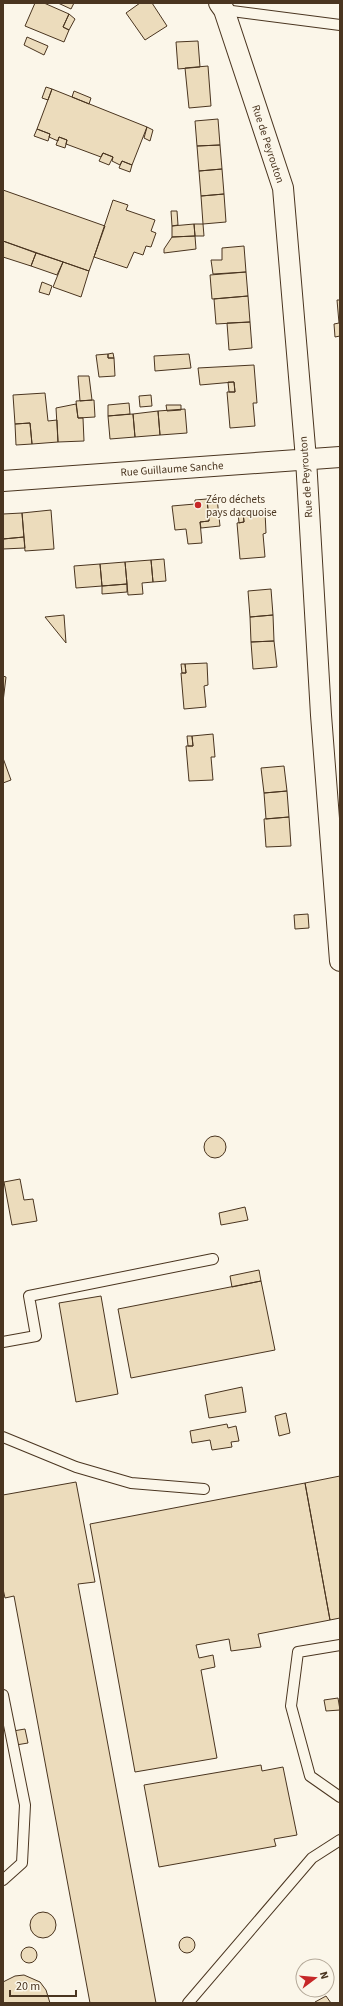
<svg xmlns="http://www.w3.org/2000/svg" width="343" height="2006" font-family="'Source Sans 3',sans-serif">
<rect width="100%" height="100%" fill="#fbf6e9"/>
<path fill="#ecdcbc" stroke="#4a3520" d="M35,3h9l25,11 -6,13 6,3 -5,12 -39,-16z
M58,3h16l-3,6z
M140,3h12l15,23 -22,14 -19,-27z
M69,14l6,5 -6,11 -6,-3z
M27,37l21,9 -4,9 -20,-10z
M198,41l2,26 -22,2 -2,-27z
M208,66l3,40 -22,2 -4,-40z
M46,87l6,2 -4,11 -6,-2z
M52,89l95,38 -15,38 -10,-4 -2,4 -8,-4 1,-4 -10,-4 -2,4 -35,-13 1,-4 -8,-3 -1,4 -9,-4 1,-3 -13,-5z
M74,91l17,7 -2,6 -17,-7z
M218,119l2,26 -23,1 -2,-25z
M147,127l6,3 -3,11 -6,-3z
M37,129l13,5 -2,7 -14,-5z
M59,137l8,3 -2,8 -9,-3z
M220,145l2,24 -23,2 -2,-25z
M103,153l10,4 -4,8 -10,-4z
M122,161l10,4 -2,7 -11,-4z
M222,169l2,25 -23,2 -2,-25z
M3,190l102,36 -16,45 -86,-30z
M224,194l2,28 -23,2 -2,-28z
M113,200l15,5 -2,5 29,10 -4,11 5,2 -5,14 -5,-1 -3,9 -9,-3 -7,16 -33,-11z
M171,211h6l1,14 -6,1z
M194,224h9l1,12h-9z
M194,224l1,12 -23,1v-11z
M195,236l1,13 -32,4v-4l8,-12z
M3,241l33,12 -5,13 -28,-9z
M244,246l2,26 -33,2 -2,-14h11v-12z
M36,253l27,9 -6,13 -26,-9z
M63,262l26,9 -8,26 -28,-10z
M246,272l2,24 -36,3 -2,-24z
M42,282l10,4 -3,9 -10,-3z
M248,296l2,26 -34,2 -2,-25z
M337,300h3v36l-5,1 -1,-13 5,-1z
M250,322l2,26 -23,2 -2,-27z
M113,353l1,5h-6v-4z
M108,354v4h6l1,18 -16,1 -3,-22z
M189,354l2,14 -36,3 -1,-15z
M254,365l3,38h-4l2,23 -25,2 -3,-36h8l-1,-10 -34,3 -2,-17z
M78,376h11l3,24 -12,1z
M228,382h6l1,10h-6z
M45,393l3,28 9,-1 1,22 -26,2 -2,-21 -15,1 -2,-29z
M151,395l1,11 -12,1 -1,-11z
M94,400l1,17 -17,1 -2,-17z
M129,403l1,11 -22,2v-11z
M76,404l2,14h5l1,23 -26,1 -2,-34z
M166,405h15v5l-14,1z
M185,409l2,24 -27,2 -2,-24z
M158,411l2,24 -25,2 -2,-23z
M133,414l2,23 -25,2 -2,-23z
M30,423l2,21 -16,1 -1,-21z
M217,498l3,28 -19,2 -1,-6 9,-1 -2,-22z
M207,499l2,22 -9,1 2,21 -14,1 -2,-15 -11,1 -3,-24 23,-2v-4z
M51,510l3,39 -29,2 -3,-38z
M265,511l1,22 -3,1 2,23 -25,2 -3,-36 7,-1 -1,-10z
M243,512l1,10 -5,1 -1,-10z
M22,513l2,24 -21,2v-25z
M24,537l1,11 -22,1v-10z
M164,559l2,22 -13,1 -2,-22z
M151,560l2,22 -11,1 1,11 -15,1 -3,-33z
M125,562l2,22 -25,2 -2,-22z
M100,564l2,22 -26,2 -2,-22z
M127,584v8l-25,2v-8z
M271,589l2,26 -23,2 -2,-26z
M64,615l2,28 -21,-26z
M273,615l1,26 -23,1 -1,-25z
M274,641l3,26 -24,2 -2,-27z
M207,663l1,22 -4,1 2,21 -22,2 -3,-36h5l-1,-9z
M181,664h4l1,9h-4z
M3,676l3,1 -3,25z
M213,734l2,23h-4l2,23 -24,1 -3,-35h7l-1,-10z
M187,736h5l1,10h-5z
M3,758l8,22 -8,3z
M284,766l3,25 -23,2 -3,-25z
M287,791l2,26 -23,2 -2,-26z
M289,817l2,29 -25,1 -2,-28z
M308,914l1,14 -14,1 -1,-14z
M204 1147a11 11 0 1 1 22 0a11 11 0 1 1-22 0Z
M20,1179l4,21 9,-1 4,22 -25,4 -8,-43z
M245,1207l3,13 -27,5 -2,-12z
M259,1270l2,11 -29,6 -2,-11z
M261,1281l14,69 -144,28 -13,-69z
M101,1296l17,98 -42,8 -17,-99z
M242,1387l4,25 -37,6 -4,-23z
M286,1413l4,20 -11,3 -4,-20z
M227,1424l1,4 8,-2 3,15 -8,1 1,5 -20,3 -2,-10 -18,3 -2,-12z
M340,1476v142l-10,2 -25,-137z
M76,1482l19,100 -17,2 78,419h-66l-76,-407 -9,2 -2,-9v-94z
M305,1483l25,137 -72,14 3,13 -30,4 -2,-12 -33,6 3,13 14,-3 2,12 -14,3 16,88 -82,14 -45,-248z
M338,1698l2,12 -14,1 -2,-11z
M25,1729l3,14 -12,2 -3,-14z
M261,1765l1,6 21,-4 14,68 -23,4 2,7 -117,21 -15,-82z
M30 1925a13 13 0 1 1 26 0a13 13 0 1 1-26 0Z
M179 1945a8 8 0 1 1 16 0a8 8 0 1 1-16 0Z
M21 1955a8 8 0 1 1 16 0a8 8 0 1 1-16 0Z
M24,1975l16,7 6,8 4,13h-47v-21l12,-6z
M326,1996l5,7h-15l-1,-1z"/>
<g fill="none" stroke-linecap="round" stroke-linejoin="round">
<g stroke="#4a3520" stroke-width="12">
<path id="lane" d="M224,10l116,15
M3,1342l33,-6 -7,-40 184,-37
M3,1437l73,30 55,16 73,6
M340,1645l-42,7 -7,54 19,70 30,21
M3,1695l22,110 -3,58 -19,17
M188,2003l124,-145 28,-18"/>
</g>
<g stroke="#4a3520" stroke-width="22">
<path id="street" d="M219,3l5,7 59,178 23,271 15,256 19,246
M3,481l337,-24"/>
</g>
<use href="#lane" stroke="#fbf6e9" stroke-width="10"/>
<use href="#street" stroke="#fbf6e9" stroke-width="20"/>
</g>
<circle fill="#c62828" stroke="#fbf6e9" stroke-width="1.5" cx="198" cy="505" r="4"/>
<g text-anchor="middle" dominant-baseline="central" stroke-width="3" stroke-linejoin="round" paint-order="stroke">
<g font-size="11" fill="#4a3520" stroke="#fbf6e9">
<text transform="translate(268 144) rotate(72)">Rue de Peyrouton</text>
<text transform="translate(172 469) rotate(-4)">Rue Guillaume Sanche</text>
<text transform="translate(306 477) rotate(-94)">Rue de Peyrouton</text>
</g>
<g font-size="11" fill="#4a3520" stroke="#fbf6e9" text-anchor="start">
<text x="206" y="499">Zéro déchets<tspan x="206" dy="13">pays dacquoise</tspan></text>
</g>
</g>
<rect width="343" height="2006" fill="none" stroke="#4a3520" stroke-width="8"/>
<g transform="translate(315 1978) rotate(74)"><circle r="19" fill="#fbf6e9" stroke="#b4a999"/>
<path d="M0-3L7 15L0 10L-7 15Z" fill="#c62828"/>
<text y="-6" font-size="11" font-weight="bold" text-anchor="middle" fill="#4a3520">N</text>
</g>
<path d="M10 1990v6h66v-6" fill="none" stroke="#4a3520" stroke-width="2"/>
<text x="16" y="1990" font-size="12" fill="#4a3520" stroke="#fbf6e9" stroke-width="3" paint-order="stroke">20 m</text>
</svg>
